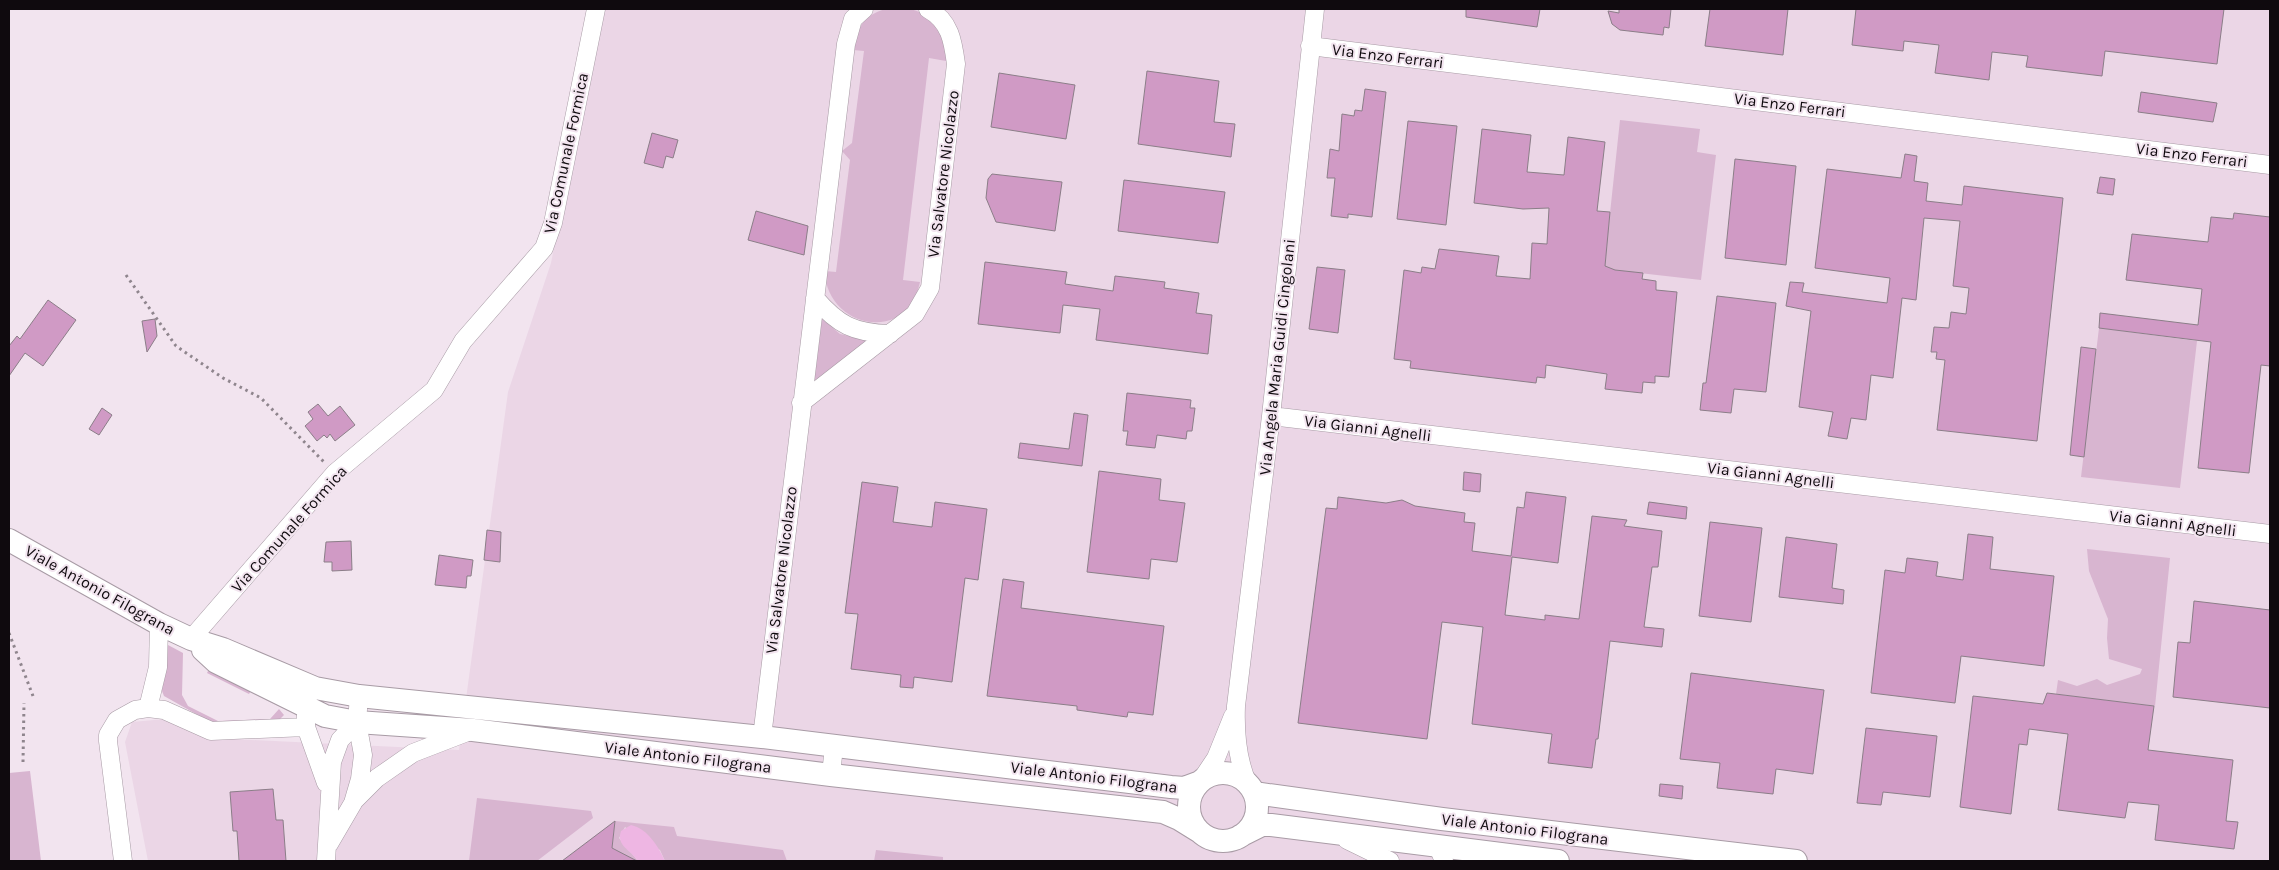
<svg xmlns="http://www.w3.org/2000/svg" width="2279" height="870" font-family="Karla,sans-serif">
<rect width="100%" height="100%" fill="#f2e4ef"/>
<path fill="#ebd6e6" d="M601,9h1669v852h-2122l-23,-119 7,-20 33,-3 47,19 247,12 49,-358 43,-129z"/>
<path fill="#d8b5d0" d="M886,9c7,0 17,-2 24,0 22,4 39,31 36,52l-17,-3 -26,222 17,2c-2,8 -4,16 -9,22 -26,37 -86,14 -86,-33l11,1 14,-112 -8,-9 10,-8 12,-92 -11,-1c6,-23 8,-34 33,-41z
M1620,120l80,9 -3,23 19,3 -15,125 -97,-11z
M822,319l18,15 28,6 -54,42z
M2099,328l98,13 -17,147 -99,-11z
M2087,549l83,9 -15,148 -99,-12 2,-14 19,6 20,-7 10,6 33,-11 2,-5 -33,-10 -2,-21 1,-19 -19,-48z
M168,645l15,8 -1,42 6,11 30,15 52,-2 9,-10 5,6 -6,6 -66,2 -48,-27 -2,-5 3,-39z
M210,667l42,22 -3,5 -42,-21z
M30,771l11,90h-32v-88z
M477,798l114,13 2,7 -56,43h-68z
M615,821l59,6 3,9 106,14 4,11h-122l-5,-11 -35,-23 -6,11 19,23h-7l-19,-12z
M876,850l67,7v4h-69z"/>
<path fill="#eeb6e3" d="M631,825c17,4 27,21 34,36h-27c-7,-11 -22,-15 -17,-30z"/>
<path fill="#d09ac5" stroke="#8b7e88" d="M1466,9h74l-3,18 -71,-10z
M1619,9h52l-2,19 -5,-1 -1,8 -43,-5 -8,-6 -4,-13 11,2z
M1710,9h78l-5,46 -78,-9z
M1856,9h368l-7,55 -112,-13 -3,25 -76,-9 2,-11 -36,-4 -3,28 -54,-7 4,-28 -35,-4 -1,10 -51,-6z
M1147,71l72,10 -5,41 21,2 -4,33 -93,-13z
M999,73l76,12 -9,54 -75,-12z
M1365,89l21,3 -14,125 -24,-3v4l-17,-2 4,-38h-8l3,-29 9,2 3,-37 12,2 1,-6 7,1z
M2141,92l76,11 -4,19 -75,-10z
M1408,121l49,5 -11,99 -49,-6z
M1482,129l49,6 -4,37 37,3 4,-38 37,5 -8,69 13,1 -5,54 10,4 28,3 -1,6 14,2v9l21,2 -8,85 -14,-1v7l-12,-1 -1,11 -37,-4 2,-15 -61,-9 -1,13 -8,-1 -1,6 -126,-15 1,-7 -17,-2 10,-89 17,3 1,-6 13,2 4,-20 60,7 -3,20 34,3 2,-36 15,1 2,-36 -26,1 -49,-6z
M652,133l26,7 -5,18 -7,-2 -3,12 -19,-5z
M1905,154l12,2 -3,25 14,2 -2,18 36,4 2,-19 99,12 -26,243 -100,-11 8,-70 -9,-1 1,-7h-6l3,-25 15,1 2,-16 15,2 3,-26 -16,-2 7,-65 -36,-3 -8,82 -14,-2 -9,80 -22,-3 -5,45 -15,-2 -4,21 -19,-3 5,-24 -34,-5 12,-96 -25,-5 4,-24 14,1 -2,9 85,11 3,-25 -75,-10 12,-99 74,9z
M1735,159l61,7 -10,99 -61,-7z
M992,174l70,8 -7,49 -59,-9 -10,-24 2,-19z
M2100,177l15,2 -2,16 -16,-2z
M1124,180l101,12 -7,51 -100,-12z
M756,211l52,15 -4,29 -56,-15z
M2234,213l36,4v149l-9,-1 -12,108 -51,-5 13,-126 -112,-14 1,-15 98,12 4,-36 -76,-9 6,-46 76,8 3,-25 22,2z
M985,262l82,10 -2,12 48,7 2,-15 50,6 -1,6 35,5 -3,20 16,2 -4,39 -112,-14 4,-31 -37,-4 -3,28 -82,-9z
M1317,267l28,3 -7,63 -29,-4z
M1717,296l59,7 -10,89 -32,-3 -3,24 -31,-3 3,-27h3z
M48,300l28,20 -33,46 -18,-13 -16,23v-30l8,-10 3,3z
M155,319l2,17 -10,16 -5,-31z
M2081,347l15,2 -12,108 -14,-2z
M1127,393l64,7 -1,8h5l-3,23h-5l-1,8 -29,-4 -2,13 -29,-3 2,-14h-5z
M318,404l10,12 12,-10 15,19 -20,16 -5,-7 -3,4 -3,-3 -7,6 -12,-15 8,-7 -5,-7z
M102,408l10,7 -13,20 -10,-6z
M1074,413l14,2 -6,51 -64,-8 2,-15 49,6z
M1099,471l62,8 -2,21 26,3 -8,59 -26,-3 -2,20 -62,-7z
M1464,472l17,2 -1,18 -17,-2z
M862,482l36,5 -5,35 39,5 3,-25 52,7 -9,71 -13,-2 -13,104 -38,-5 -1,11 -13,-1 1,-12 -50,-6 7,-55 -13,-1z
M1526,492l40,5 -8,66 -46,-6 -7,58 40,5v-5l34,4 13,-103 35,4 -3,6 38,5 -4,36h-6l-8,60 20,2 -2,18 -52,-6 -12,98h-2l-4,29 -44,-5 4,-29 -80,-10 11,-97 -41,-5 -15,117 -129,-16 28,-215 11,1 1,-12 48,6 16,-3 13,6 50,7 -1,9 11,1 -3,28 39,5 6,-49 7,1z
M1649,502l38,5 -1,12 -39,-5z
M1710,522l52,6 -11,94 -52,-6z
M487,530l14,2 -1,30 -16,-2z
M1968,534l25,3 -3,32 64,7 -10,90 -83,-10 -6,47 -84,-10 14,-123 20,3 2,-15 31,4 -2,14 27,4z
M1786,537l51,7 -5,44 12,2 -1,14 -64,-7z
M351,541l1,29 -20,1v-9h-8l2,-20z
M439,555l34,5 -2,16h-4l-1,12 -31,-3z
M1003,579l21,3 -3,26 143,18 -11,89 -25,-3 -1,5 -50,-7v-4l-90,-10z
M2194,601l76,9v98l-97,-11 5,-55 12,1z
M1691,673l133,17 -11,84 -37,-5 -3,25 -56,-6 3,-25 -40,-4z
M2047,693l107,13 -6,44 85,10 -7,61 12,1 -4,27 -79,-9 4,-35 -31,-3 -3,16 -67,-8 10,-76 -39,-5 -2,16 -8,-1 -8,70 -51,-7 13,-111 70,8z
M1866,728l71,8 -7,61 -47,-5 -2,13 -24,-2z
M1660,784l23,2 -1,13 -23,-3z
M273,789l3,31h7l3,41h-47l-2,-30h-4l-3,-39z
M615,821l-3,27 25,13h-75z"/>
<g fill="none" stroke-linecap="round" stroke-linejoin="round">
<g stroke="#a89ba5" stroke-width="19">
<path id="minor" d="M1310,46l960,119
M815,298c23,27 39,35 75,36
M801,403l114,-89 15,-26 26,-224c-3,-23 -6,-43 -28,-55
M1271,416l999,118
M191,639l144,-166 99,-83 29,-49 81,-93 9,-25 43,-214
M148,708l10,-41 1,-43
M306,715v12l20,56
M762,737l84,-693 7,-25 11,-10
M831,775l3,-29
M1200,782l16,-24 17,-42
M1248,784c-11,-24 -13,-52 -12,-78l35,-290 44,-407
M355,800l22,-22 36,-25 57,-22
M1347,840l43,21
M329,844l24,-41 7,-24 3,-24 -6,-33 2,-26
M1438,847l6,14
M123,861l-15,-120v-6l9,-15 18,-10 13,-2 16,2 47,21 95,-4
M326,861l6,-99 8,-22 17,-18"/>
</g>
<g stroke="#a89ba5" stroke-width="24">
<path id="major" d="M9,540l150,84 32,15 32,10 92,39 44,8 403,41 409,50 13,1 16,-6
M203,650l13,12 109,54 32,6 116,8 358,45 332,37 16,7 21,13
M1189 807a34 34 0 1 1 68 0a34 34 0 1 1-68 0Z
M1254,793l188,26 354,42
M1240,836l22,-11h9l287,36"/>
</g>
<path stroke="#8f858d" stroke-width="3" stroke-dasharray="2.5 4" stroke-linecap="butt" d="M126,275l50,71 47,32 38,20 63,64
M9,633l24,63
M23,762l1,-59"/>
<use href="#minor" stroke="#fff" stroke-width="18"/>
<use href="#major" stroke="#fff" stroke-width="22"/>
</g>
<g text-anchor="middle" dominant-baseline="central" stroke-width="4" stroke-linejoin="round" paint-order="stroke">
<g font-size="16" fill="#0f0a0e" stroke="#f2e4ef">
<text transform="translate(1388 56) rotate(7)">Via Enzo Ferrari</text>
<text transform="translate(1790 105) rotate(7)">Via Enzo Ferrari</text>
<text transform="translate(566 153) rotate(-78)">Via Comunale Formica</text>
<text transform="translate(2192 155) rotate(7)">Via Enzo Ferrari</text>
<text transform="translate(943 174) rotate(-83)">Via Salvatore Nicolazzo</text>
<text transform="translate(1277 357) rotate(-84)">Via Angela Maria Guidi Cingolani</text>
<text transform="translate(1368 428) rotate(7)">Via Gianni Agnelli</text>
<text transform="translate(1771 475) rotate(7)">Via Gianni Agnelli</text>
<text transform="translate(2173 523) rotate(7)">Via Gianni Agnelli</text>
<text transform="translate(289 529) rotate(-48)">Via Comunale Formica</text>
<text transform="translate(781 570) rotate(-83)">Via Salvatore Nicolazzo</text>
<text transform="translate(100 590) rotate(29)">Viale Antonio Filograna</text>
<text transform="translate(688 757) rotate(7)">Viale Antonio Filograna</text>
<text transform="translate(1094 777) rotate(7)">Viale Antonio Filograna</text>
<text transform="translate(1525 829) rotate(7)">Viale Antonio Filograna</text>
</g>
</g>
<rect width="2279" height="870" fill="none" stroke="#0f0a0e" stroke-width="20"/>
</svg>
